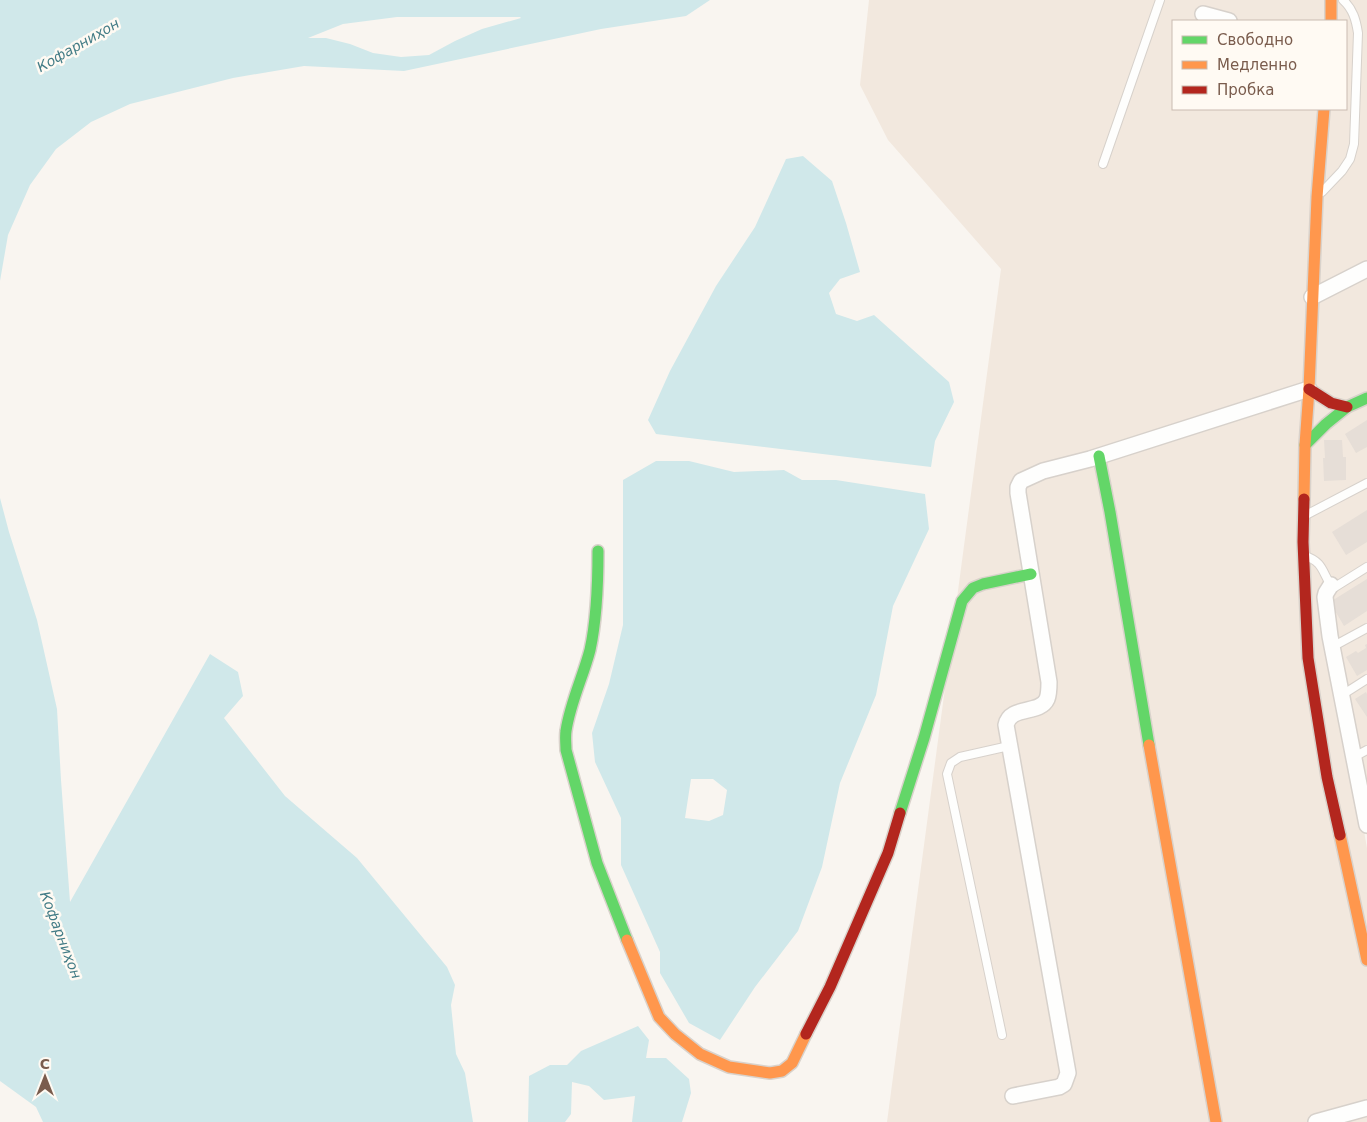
<svg xmlns="http://www.w3.org/2000/svg" width="1367" height="1122" font-family="'DejaVu Sans',sans-serif">
<rect width="100%" height="100%" fill="#f9f5f0"/>
<path fill="#f2e8de" fill-rule="evenodd" d="M869,0h498v836l-31,-163 31,175v274h-480l114,-853 -113,-129 -28,-55zM1173,21h173v88h-173z"/>
<path fill="#d0e8ea" fill-rule="evenodd" d="M0,0h710l-24,16 -85,13 -197,42 -100,-5 -71,12 -103,26 -39,18 -35,27 -26,36 -22,50 -8,46zM397,17h123l1,1 -39,11 -27,12 -26,14 -28,2 -28,-4 -23,-9 -24,-6h-18l35,-14z
M803,156l29,25 14,42 14,49 -20,7 -11,14 7,21 21,7 17,-6 75,67 5,20 -19,39 -4,26 -275,-33 -8,-14 22,-49 46,-85 39,-59 31,-68z
M656,461h33l45,11 50,-2 18,10h34l89,14 4,35 -36,77 -17,89 -36,88 -18,84 -24,64 -43,56 -35,53 -31,-17 -29,-50v-21l-39,-87v-47l-26,-56 -3,-29 17,-49 14,-59v-145zM691,779h22l14,11 -4,25 -14,6 -24,-3z
M0,498l9,34 28,88 20,89 4,71 9,122 140,-248 28,18 5,24 -19,22 61,78 72,62 90,109 8,18 -4,20 5,49 9,19 8,49h-430l-7,-15 -36,-26z
M638,1026l11,14 -3,18h20l23,21 2,14 -9,29h-50l3,-26 -31,4 -15,-14 -17,-4 -1,32 -6,8h-37l1,-46 21,-11h17l14,-14z"/>
<path fill="#e6ded7" d="M1367,420v27l-11,6 -11,-19z
M1324,440h18l1,17h3v23l-22,1 -1,-23h2z
M1367,510v32l-21,13 -14,-23z
M1367,579v32l-23,15 -14,-24z
M1367,644v26l-10,6 -11,-19 10,-6 2,2 8,-5 -1,-3z
M1366,692l1,2v23l-12,-18z"/>
<g fill="none" stroke-linecap="round" stroke-linejoin="round">
<g stroke="#d7d1cb" stroke-width="10">
<path id="lane" d="M1103,164l57,-164
M1322,192l20,-21 8,-12 4,-15 4,-111c-2,-13 -5,-24 -15,-33
M1306,515l61,-32
M1305,556c19,6 17,17 27,31h3l32,-20
M1332,647l35,-19
M1342,695l25,-16
M1354,757l13,-7
M1002,1035l-55,-261 4,-11 9,-6 49,-11"/>
</g>
<g stroke="#d7d1cb" stroke-width="18">
<path id="street" d="M1203,14l26,7
M1312,297l55,-28
M1331,585l-5,8 -1,4 5,39 37,189
M1013,1096l46,-9 5,-3 4,-11 -62,-348c4,-20 34,-10 41,-26 2,-5 2,-11 2,-17l-31,-189v-6l3,-6 22,-10 47,-12 219,-70
M1316,1122l51,-14"/>
</g>
<g stroke="#d9d2cb" stroke-width="14">
<path id="fast" d="M1305,445l21,-21 21,-17 20,-9
M1099,456l11,56 39,233
M598,551c0,33 -1,67 -8,99 -7,27 -20,53 -24,81 -1,6 0,13 0,19l31,113 30,77
M900,813l24,-75 38,-137 11,-13 10,-4 48,-10"/>
</g>
<g stroke="#d9d2cb" stroke-width="14">
<path id="slow" d="M1331,0v21
M1304,499l1,-54 4,-56 8,-192 7,-88
M1149,745l67,377
M1340,835l27,125
M627,940l32,77 16,17 25,20 29,13 41,6 12,-2 10,-8 14,-29"/>
</g>
<g stroke="#d9d2cb" stroke-width="14">
<path id="jam" d="M1309,389l22,14 16,4
M1304,499l-1,43 5,116 19,119 13,58
M806,1034l24,-47 58,-134 12,-40"/>
</g>
<use href="#lane" stroke="#fefefd" stroke-width="8"/>
<use href="#street" stroke="#fefefd" stroke-width="15"/>
<use href="#fast" stroke="#63d668" stroke-width="11"/>
<use href="#slow" stroke="#ff974d" stroke-width="11"/>
<use href="#jam" stroke="#b3261e" stroke-width="11"/>
</g>
<g text-anchor="middle" dominant-baseline="central" stroke-width="5" stroke-linejoin="round" paint-order="stroke">
<g font-size="14" font-style="italic" fill="#437c86" stroke="#fffaf3">
<text transform="translate(78 45) rotate(-30)">Кофарниҳон</text>
<text transform="translate(61 935) rotate(69)">Кофарниҳон</text>
</g>
</g>
<rect x="1172" y="20" width="175" height="90" fill="#fffaf3" stroke="#cabbb1"/>
<rect x="1182" y="36" width="25" height="8" fill="#63d668" stroke="#cabbb1"/>
<text x="1217" y="45" font-size="15" fill="#7a5c4d">Свободно</text>
<rect x="1182" y="61" width="25" height="8" fill="#ff974d" stroke="#cabbb1"/>
<text x="1217" y="70" font-size="15" fill="#7a5c4d">Медленно</text>
<rect x="1182" y="86" width="25" height="8" fill="#b3261e" stroke="#cabbb1"/>
<text x="1217" y="95" font-size="15" fill="#7a5c4d">Пробка</text>
<g transform="translate(45 1077)" stroke="#fffaf3" stroke-width="4" paint-order="stroke">
<path d="M0-4L9 19L0 12L-9 19Z" fill="#7a5c4d"/>
<text y="-8" font-size="14" font-weight="bold" text-anchor="middle" fill="#7a5c4d">С</text>
</g>
</svg>
